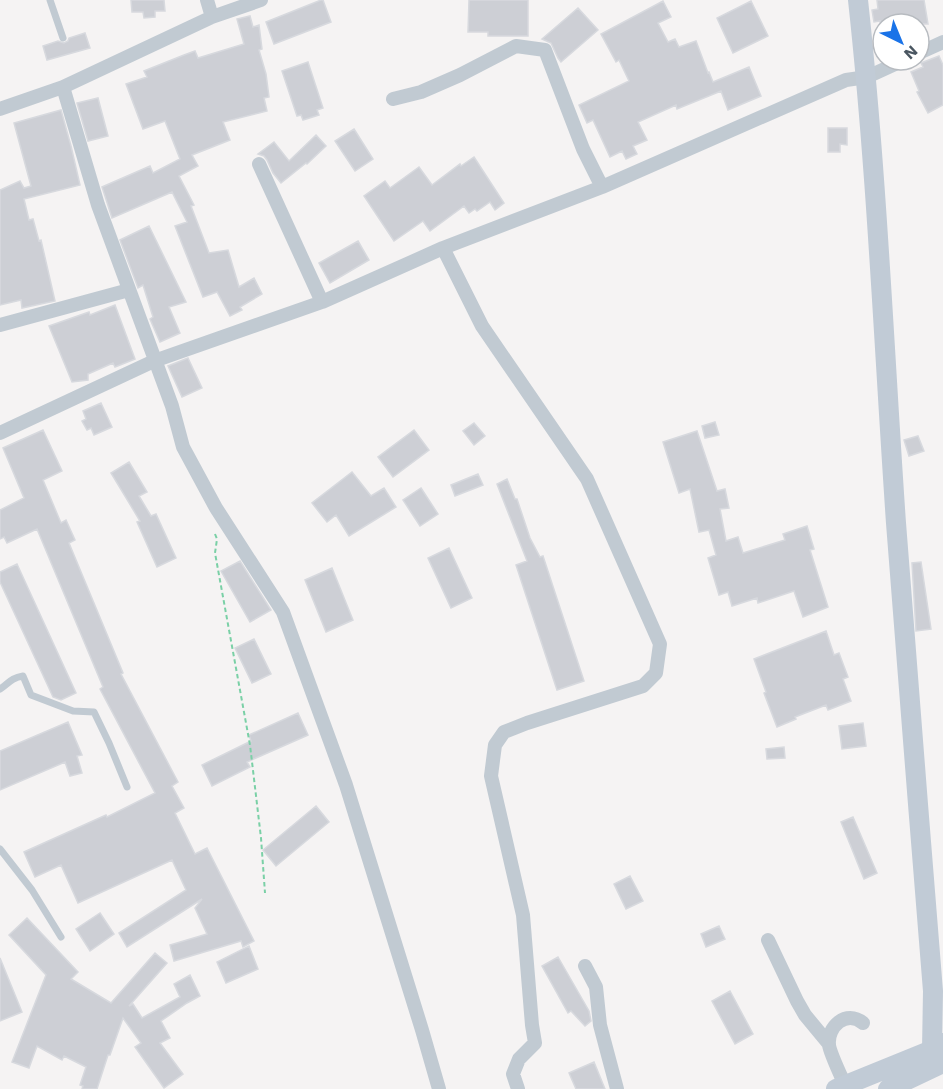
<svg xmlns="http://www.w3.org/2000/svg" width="943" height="1089" font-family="'Work Sans',sans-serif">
<rect width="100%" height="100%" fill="#f5f3f3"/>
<path fill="#cdcfd5" stroke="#d7d9de" stroke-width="1.5" d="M131,0h33l1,11h-10v6l-11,1 -1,-6h-11z
M321,0h2l8,22 -57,22 -8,-22z
M469,0h59v36h-40v-4h-20z
M877,0h47l4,24h-48v-3l-6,1 -2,-12 6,-1z
M663,1l8,16 -13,6 10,19 7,-3 4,8 17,-6 12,32 1,-1 4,10 36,-15 12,29 -33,14 -7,-19 -44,18 -1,-4 -38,17 9,18 -14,6 4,8 -11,5 -4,-8 -12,6 -17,-37 -6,3 -8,-18 50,-24 -10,-21 -3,2 -15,-28z
M751,1l17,35 -35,17 -16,-35z
M578,8l20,22 -37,32 -3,-4 -7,-15 -9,-4z
M250,16l3,11 6,-2 3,24 -3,1 7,24 3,23 -5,1 3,13 -44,11 7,18 -38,15 6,11 -19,10 15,29 -3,1 18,47 19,-3 11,37 15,-9 8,16 -22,13 2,3 -12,6 -13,-24 -14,5 -28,-71 12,-4 -15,-30 -60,26 -10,-31 48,-21 3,7 27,-14 -15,-38 -22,8 -17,-45 21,-7 -3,-6 40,-16 11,-4 3,7 46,-14 -7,-25z
M85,33l5,15 -43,12 -4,-14 15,-5 6,2 4,-2 1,-3z
M939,56l4,9v40l-15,8 -11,-21 2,-1 -8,-19 12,-5 -2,-4z
M308,62l15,46 -6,2 2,5 -16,5 -2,-5 -4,1 -15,-45z
M98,98l10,38 -20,5 -11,-38z
M61,110l10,36 9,39 -56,14 5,21 4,-1 6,22 2,-1 14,61 -33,7 -1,-8 -21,5v-115l20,-9 4,7 7,-2 -17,-63z
M828,128h19v17l-7,-1v8h-12z
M354,129l19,30 -18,12 -20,-30z
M316,135l10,11 -19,18 -1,-1 -25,20 -8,-10 -6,-13 -3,-4 -6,-2 16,-12 15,19z
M474,157l30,46 -9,7 -5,-8 -13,9 -2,-2 -6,4 -5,-7 -34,25 -7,-10 -29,20 -30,-45 21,-15 5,7 29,-21 13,18 28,-21 1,2z
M149,226l37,76 -17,5 11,26 -20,9 -10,-23 3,-2 -10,-32 -5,3 -18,-48z
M358,241l11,19 -39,23 -11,-20z
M115,305l20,54 -20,8 -2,-4 -25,11v6l-16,2 -23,-56 40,-14 1,3z
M188,358l14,30 -20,9 -14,-31z
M101,403l11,24 -18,8 -3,-7 -4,2 -5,-9 4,-2 -3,-8z
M715,422l4,13 -14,3 -3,-12z
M474,423l11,13 -11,9 -11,-14z
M43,430l19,41 -19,9 18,43 5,-3 9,20 -6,3 54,130 -2,1 57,108 -6,4 12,22 -9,5 20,41 12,-6 47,93 -11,6 -2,-6 -67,20 -4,-16 37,-11 -12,-26 7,-9 -75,48 -8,-14 67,-43 -14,-30 -94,43 -17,-38 -26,12 -11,-25 82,-37 1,2 48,-24 -55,-104 3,-2 -66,-158 -30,14 -3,-6 -4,2v-29l24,-12 -21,-50z
M414,430l15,20 -36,27 -15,-20z
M697,431l20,60 8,-2 4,19 -9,1 6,32 12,-4 5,16 42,-13 -2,-6 24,-8 7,23 -4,1 18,57 -25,10 -9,-26 -36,12 -1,-5 -25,8 -4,-14 -9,3 -11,-37 8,-3 -7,-25 -10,2 -9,-43 -11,4 -16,-51z
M918,436l6,15 -15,5 -5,-16z
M129,462l18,30 -8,4 12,20 5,-2 20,44 -19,9 -20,-45 3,-1 -29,-48z
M352,472l19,24 13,-8 12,19 -47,29 -13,-21 -9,7 -15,-19z
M478,474l5,11 -28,11 -4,-11z
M507,479l8,20h2l13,39 10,19 3,-1 41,125 -27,9 -41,-125 11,-4 -30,-77z
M421,488l17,26 -18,12 -17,-26z
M449,548l23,50 -21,10 -23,-50z
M240,561l31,49 -21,12 -29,-51z
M921,562l10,67 -15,2 -4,-68z
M17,564l59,129 -15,7 -8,-3 -53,-115v-10z
M332,568l21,52 -27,12 -21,-52z
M826,631l8,24 5,-2 9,24 -5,2 8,22 -23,9 -2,-5 -31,12 1,2 -19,8 -13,-34 2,-1 -12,-33z
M254,639l17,35 -19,9 -17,-35z
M298,713l10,22 -61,27 3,5 -38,19 -10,-21 49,-24 -2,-6z
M68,722l14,33 -5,1 5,17 -12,3 -5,-14 -65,28v-39z
M863,723l3,23 -24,3 -3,-23z
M784,747l1,11 -18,1 -1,-10z
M316,806l13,16 -53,44 -13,-16z
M853,817l24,56 -13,6 -23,-57z
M630,876l13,25 -17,8 -12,-25z
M100,913l14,21 -24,17 -14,-22z
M27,918l51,54 -7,7 40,24 44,-50 12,10 -38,43 4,-2 9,14 38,-21 -6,-13 16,-9 10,21 -13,7 -26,18 9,17 -10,5 23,31 -19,14 -29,-41 6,-4 -18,-25 -13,37h-2l-11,34h-15l1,-3 -3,-1 6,-18 -22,-11 -2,4 -25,-14 -8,22 -17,-6 34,-87 -37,-40z
M719,926l6,13 -19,8 -5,-13z
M249,946l9,23 -32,14 -9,-21z
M558,957l31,54 2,10 -6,5 -14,-15 -3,2 -26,-47z
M0,958l22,54 -22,9z
M730,991l23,43 -18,10 -23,-43z
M594,1062l11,27h-29l-7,-16z"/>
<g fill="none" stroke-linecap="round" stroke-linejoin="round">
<path stroke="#7ad0a6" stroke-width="2" stroke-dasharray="4.5 3" stroke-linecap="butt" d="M215,534l2,5 -2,14 35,192 11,93 4,55"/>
<path stroke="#c1cad2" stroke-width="7" d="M50,0l13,38
M0,689c9,-6 11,-11 23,-13l8,19 42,16 21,1 15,31 18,44
M0,849l32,41 29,47"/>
<path stroke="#c1cad2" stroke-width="14" d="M207,0l5,17
M919,53l24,-11
M63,87l35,118 74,201 11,41 33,61 67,104 63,173 76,245 17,59
M393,99l28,-7 39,-17 56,-29 29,4 38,99 19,38
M0,109l63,-22 149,-70 49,-17
M259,164l63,138
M443,248l39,78 105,153 73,165 -4,29 -13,13 -116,37 -23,9 -9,13 -4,31 32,139 9,110 3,18 -16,16 -6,15 5,15
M0,325l129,-35
M0,433l154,-72 168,-59 121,-54 159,-61 244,-107 21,-3 37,-17
M768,940l29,61 8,14 24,29
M585,966l11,21 4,38 17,64
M845,1085c-4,-9 -15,-32 -16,-40 -2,-18 17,-36 34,-22"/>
<path stroke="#c1cbd6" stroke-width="20" d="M858,0c19,174 26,349 38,523 11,156 25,312 37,468l-1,59
M836,1089l96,-39 11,-7
M888,1089l55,-26"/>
</g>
<g transform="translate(901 42) rotate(137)"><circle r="28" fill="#ffffff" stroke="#b7bbc0" stroke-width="1.5"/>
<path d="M0-4.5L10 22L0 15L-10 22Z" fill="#1a73e8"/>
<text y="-9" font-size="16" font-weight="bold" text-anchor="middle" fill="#4a5661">N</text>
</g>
</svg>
